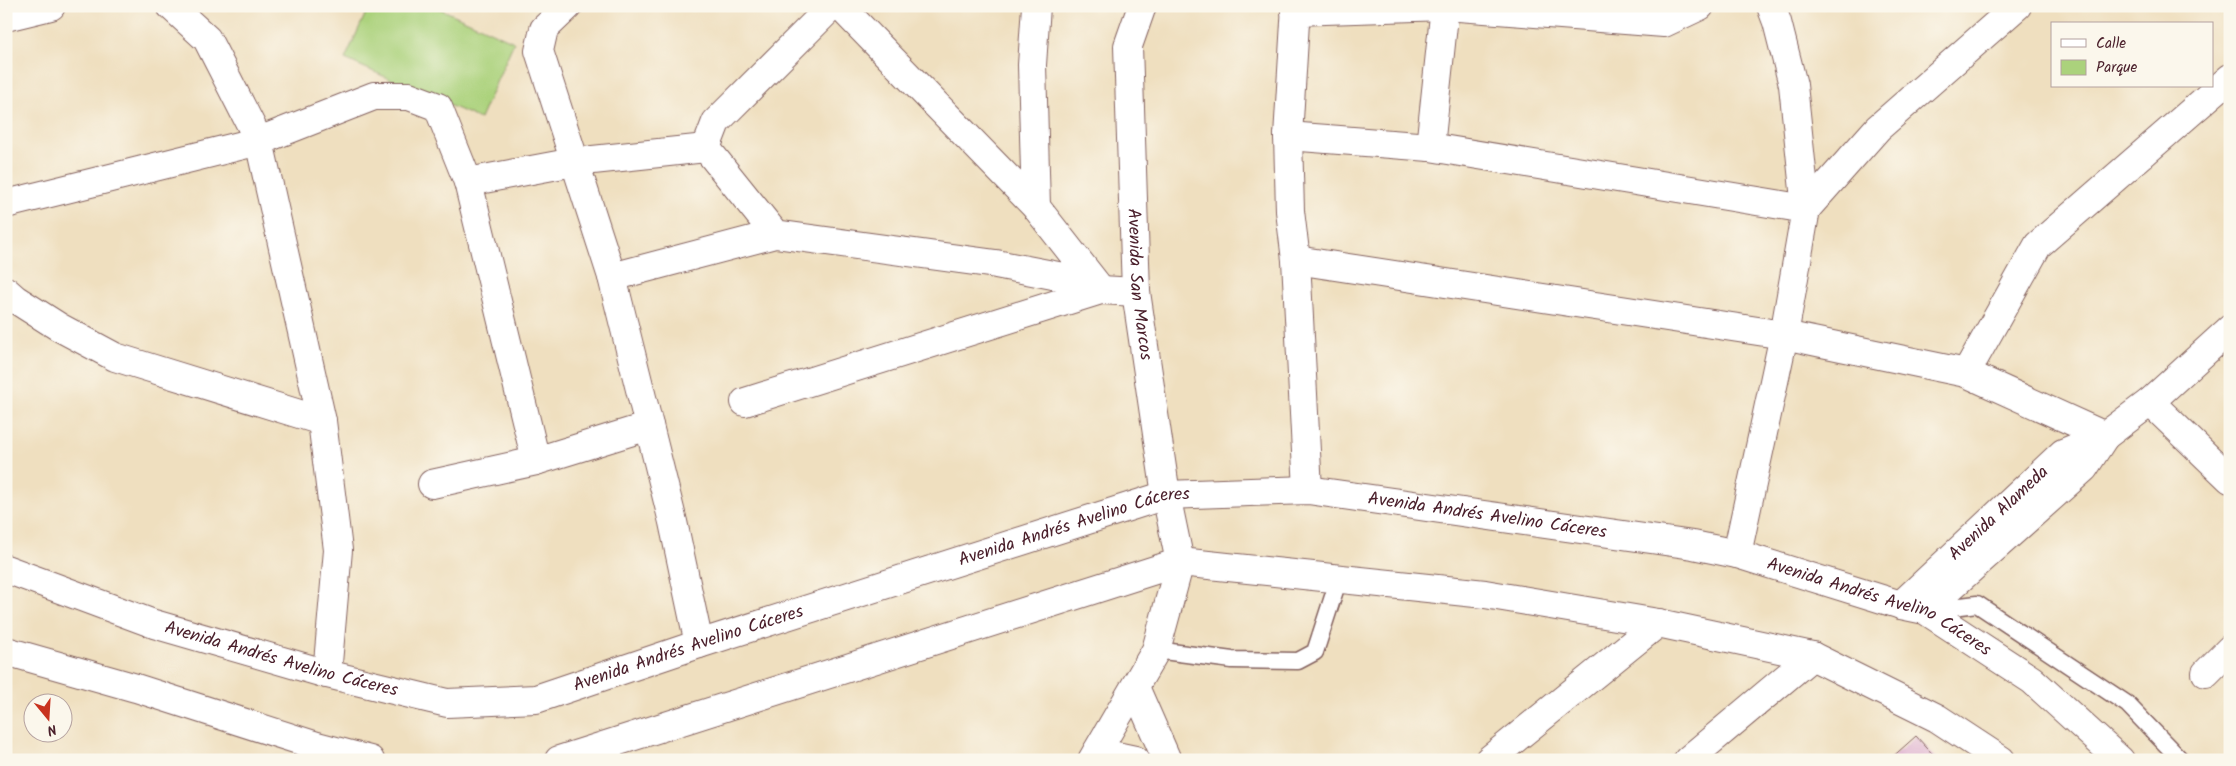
<svg xmlns="http://www.w3.org/2000/svg" width="2236" height="766" font-family="Kalam,sans-serif">
<rect width="100%" height="100%" fill="#fbf7ec"/>
<filter id="ink" filterUnits="userSpaceOnUse"><feTurbulence type="fractalNoise" baseFrequency=".02" numOctaves="2"/><feDisplacementMap in="SourceGraphic" scale="10" xChannelSelector="R" yChannelSelector="G"/><feConvolveMatrix kernelMatrix="1 2 1 2 8 2 1 2 1" color-interpolation-filters="sRGB"/></filter>
<filter id="wash" filterUnits="userSpaceOnUse"><feTurbulence type="fractalNoise" baseFrequency=".0096" numOctaves="4" result="noise"/><feDisplacementMap in="SourceGraphic" scale="20" xChannelSelector="R" yChannelSelector="G"/><feGaussianBlur stdDeviation="1.12" result="paint"/><feColorMatrix in="noise" values="0 0 0 0 0 0 0 0 0 0 0 0 0 0 0 0 0 1.4 0 .05"/><feComposite in="paint" operator="in"/></filter>
<g filter="url(#wash)">
<rect width="100%" height="100%" fill="#efdfbf"/>
<path fill="#abd27c" stroke="#7a7854" d="M369,6h65l80,36 -34,77 -135,-60z"/>
<g id="blocks">
<path fill="#d293c4" d="M1916,736l22,24h-49z"/>
</g>
</g>
<g filter="url(#ink)">
<use href="#blocks" fill-opacity="0" stroke="#84625f" stroke-width="1"/>
<g fill="none" stroke-linecap="round" stroke-linejoin="round">
<g stroke="#84625f" stroke-width="19">
<path id="lane" d="M1928,610l49,-6 150,100 54,56
M1156,650l76,10 66,1 17,-9 24,-74"/>
</g>
<g stroke="#84625f" stroke-width="30">
<g id="street">
<path d="M171,6l36,33 52,102 63,280 16,129 -11,124"/>
<path d="M568,6l-24,23 -5,22 73,226 61,245 26,122"/>
<path d="M840,6l196,201 65,83"/>
<path d="M1296,6l-8,130 2,75 6,49 12,230"/>
<path d="M1446,6l218,17 36,-17"/>
<path d="M1295,11l150,-5"/>
<path d="M6,17l45,-11"/>
<path d="M1288,136l142,11 376,62 72,-81 139,-122"/>
<path d="M1430,147l15,-141"/>
<path d="M706,148l10,-26 116,-116"/>
<path d="M706,148l69,86"/>
<path d="M468,182l68,279"/>
<path d="M6,204l253,-63 115,-45h35l29,11 30,75 106,-20 132,-14"/>
<path d="M1036,207l-4,-142 4,-59"/>
<path d="M1296,260l488,75 182,38 139,63"/>
<path d="M612,277l163,-43 221,30 88,17 17,9"/>
<path d="M6,291l9,8 44,28 56,30 207,64"/>
<path d="M1966,373l72,-128 192,-167"/>
<path d="M745,402l356,-112 35,2"/>
<path d="M2150,402l80,77"/>
<path d="M432,484l104,-23 113,-35"/>
<path d="M1737,554l47,-219 22,-126 -13,-124 -16,-63 -6,-16"/>
<path id="s1" d="M1901,605l162,-152 42,-17 45,-34 80,-73"/>
<path d="M1925,610l159,-142 21,-32"/>
<path d="M2206,673l24,-24"/>
<path d="M1135,687l32,73"/>
<path d="M1097,752l38,8"/>
<path d="M1092,760l64,-110 24,-88"/>
<path d="M1489,760l169,-137"/>
<path d="M1688,760l124,-104"/>
</g>
</g>
<g stroke="#84625f" stroke-width="30">
<g id="secondary">
<path id="s2" d="M1142,6l-14,40 8,246 30,203 14,67"/>
<path id="s3" d="M6,569l148,55 173,50 120,29 89,-4 163,-55 467,-149 142,-5 385,55 44,9 164,51 24,5 107,70 88,80"/>
<path d="M6,651l130,37 181,58 53,14"/>
<path d="M559,760l621,-198 305,32 173,29 154,33 125,62 64,42"/>
</g>
</g>
<use href="#lane" stroke="#fff" stroke-width="16"/>
<use href="#street" stroke="#fff" stroke-width="28"/>
<use href="#secondary" stroke="#fff" stroke-width="28"/>
</g>
</g>
<g text-anchor="middle" dominant-baseline="central" stroke-width="4" stroke-linejoin="round" paint-order="stroke">
<g font-size="18" fill="#4a1f2b" stroke="#fbf7ec">
<text stroke="none"><textPath href="#s2" startOffset="281">Avenida San Marcos</textPath></text>
<text stroke="none"><textPath href="#s1" startOffset="134">Avenida Alameda</textPath></text>
<text stroke="none"><textPath href="#s3" startOffset="1536">Avenida Andrés Avelino Cáceres</textPath></text>
<text stroke="none"><textPath href="#s3" startOffset="1116">Avenida Andrés Avelino Cáceres</textPath></text>
<text stroke="none"><textPath href="#s3" startOffset="1941">Avenida Andrés Avelino Cáceres</textPath></text>
<text stroke="none"><textPath href="#s3" startOffset="711">Avenida Andrés Avelino Cáceres</textPath></text>
<text stroke="none"><textPath href="#s3" startOffset="290">Avenida Andrés Avelino Cáceres</textPath></text>
</g>
</g>
<rect width="2236" height="766" fill="none" stroke="#fbf7ec" stroke-width="25"/>
<rect x="2051" y="22" width="162" height="65" fill="#fbf7ec" stroke="#b4a19f"/>
<rect x="2061" y="39" width="25" height="8" fill="#ffffff" stroke="#b4a19f"/>
<text x="2096" y="48" font-size="15" fill="#4a1f2b">Calle</text>
<rect x="2061" y="60" width="25" height="15" fill="#abd27c" stroke="#b4a19f"/>
<text x="2096" y="72" font-size="15" fill="#4a1f2b">Parque</text>
<g transform="translate(48 718) rotate(162)"><circle r="24" fill="#fbf7ec" stroke="#b4a19f"/>
<path d="M0-4L9 19L0 12L-9 19Z" fill="#c8321e"/>
<text y="-8" font-size="14" font-weight="bold" text-anchor="middle" fill="#4a1f2b">N</text>
</g>
</svg>
